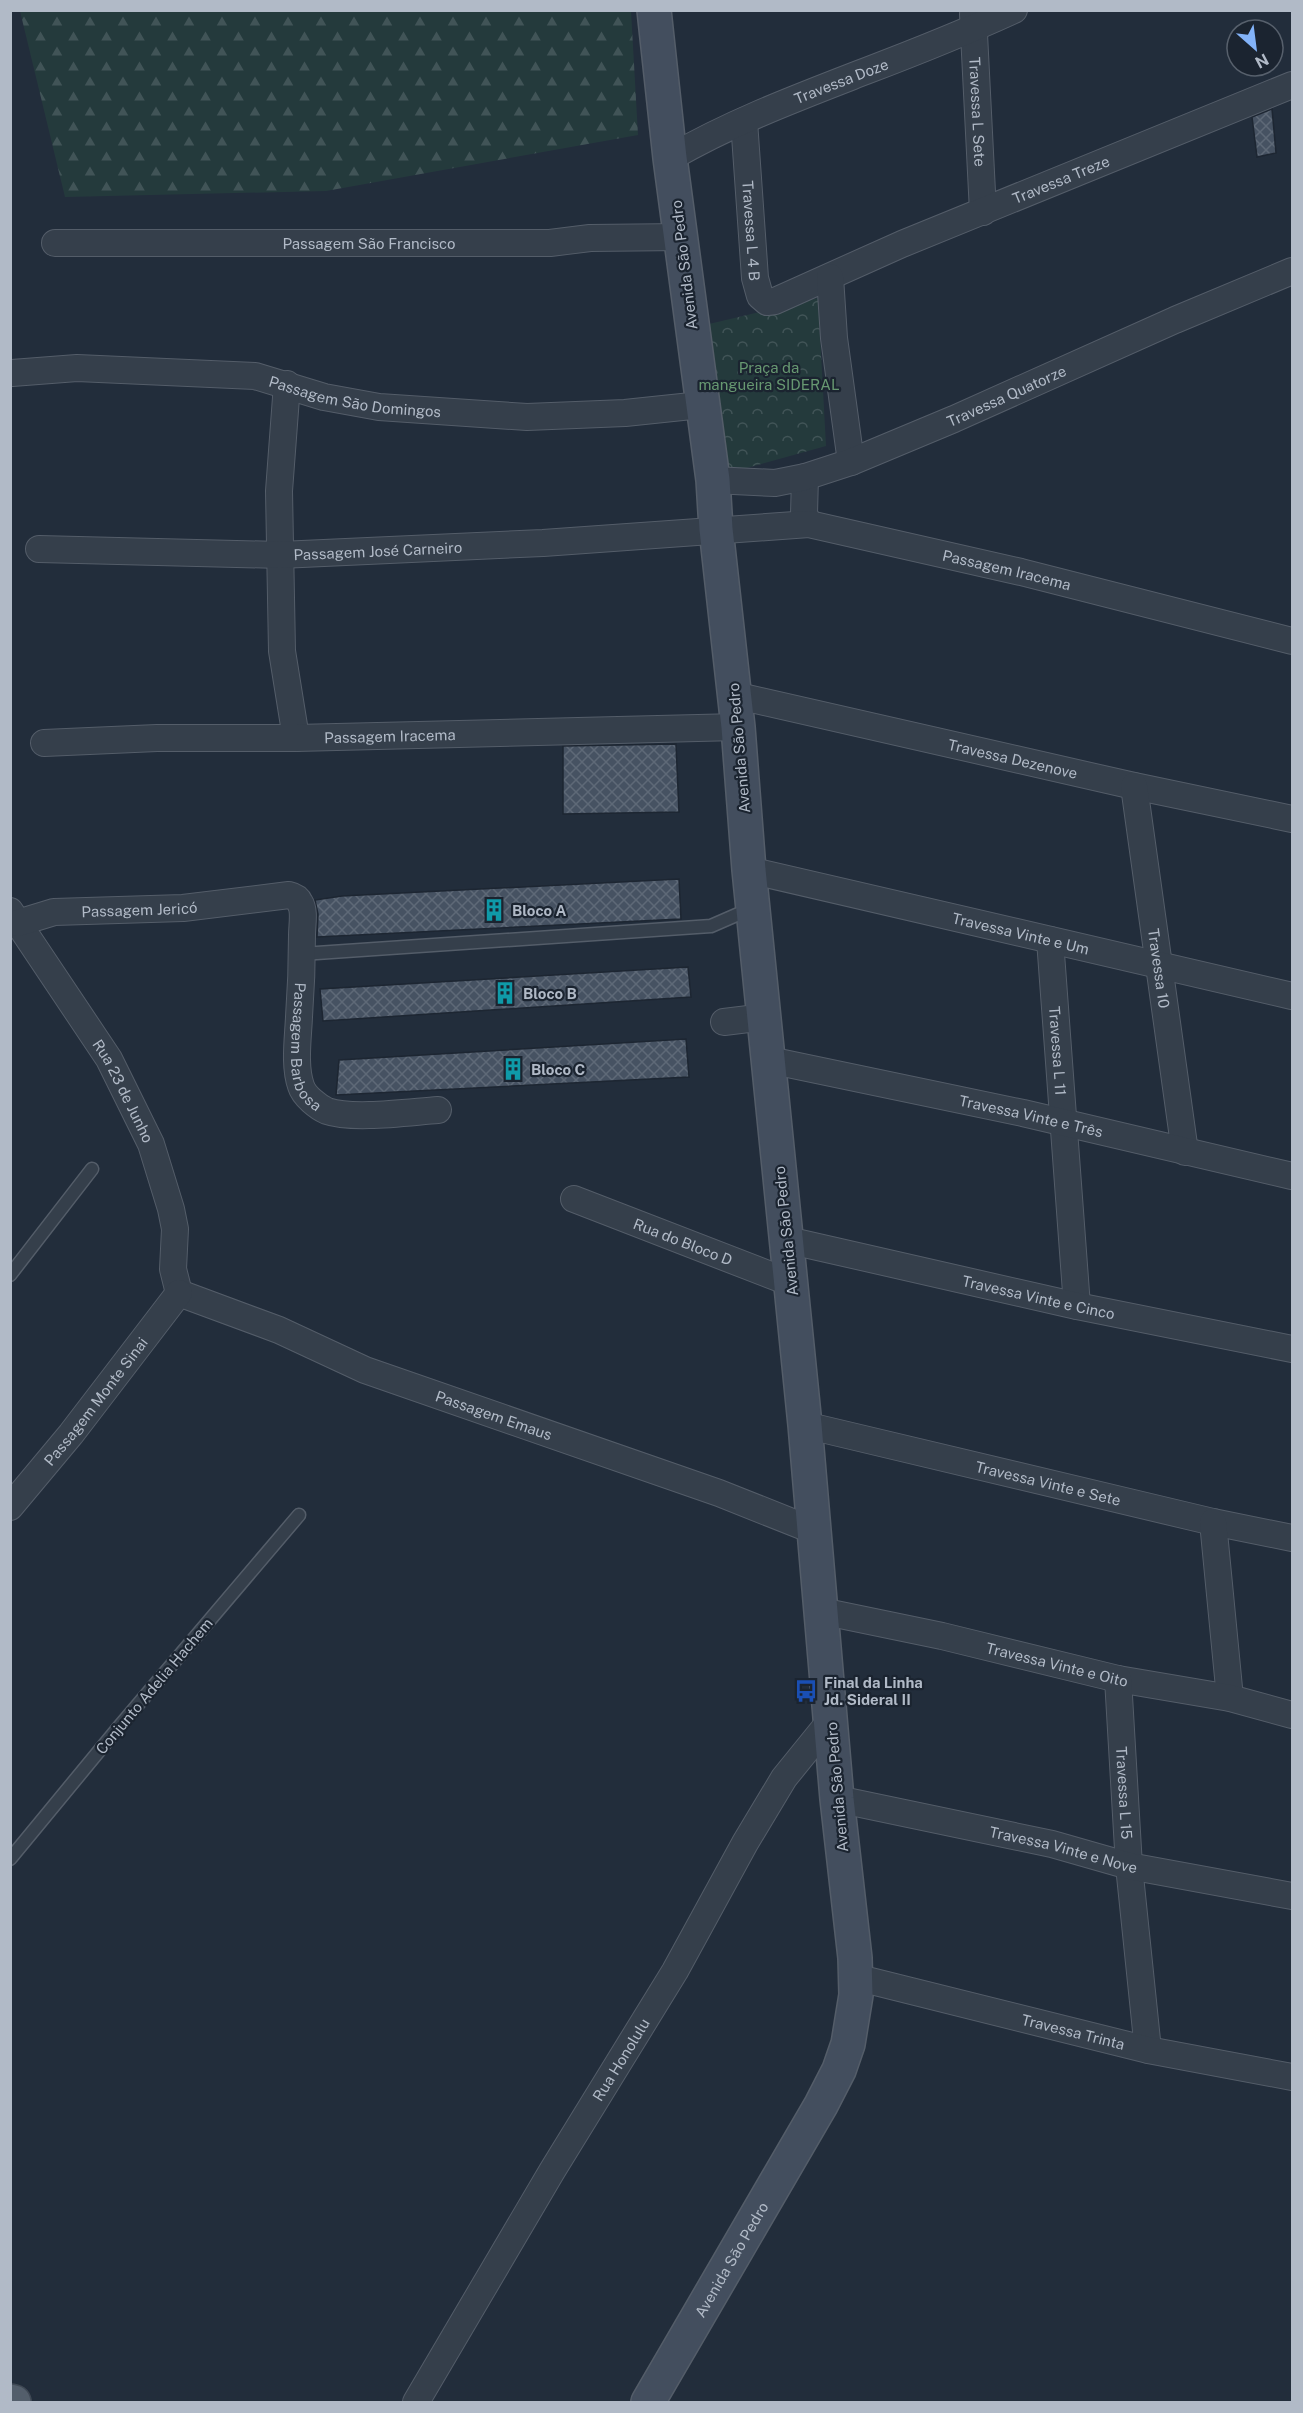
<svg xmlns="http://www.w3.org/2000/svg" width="1303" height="2413" font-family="'Public Sans',sans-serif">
<defs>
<pattern id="forest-firs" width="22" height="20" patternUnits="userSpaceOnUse" patternTransform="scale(1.5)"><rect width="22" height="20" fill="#243a3c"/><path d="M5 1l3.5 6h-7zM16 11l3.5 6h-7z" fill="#415457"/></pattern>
<pattern id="park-crowns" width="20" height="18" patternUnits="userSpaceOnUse" patternTransform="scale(1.5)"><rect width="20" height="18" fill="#243a3c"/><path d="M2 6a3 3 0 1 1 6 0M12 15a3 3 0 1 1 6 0" fill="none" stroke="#415457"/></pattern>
<pattern id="building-cross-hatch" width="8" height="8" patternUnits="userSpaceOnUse" patternTransform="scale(1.5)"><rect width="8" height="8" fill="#465262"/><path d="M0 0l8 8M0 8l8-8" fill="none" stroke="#5e6977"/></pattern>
</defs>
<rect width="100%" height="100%" fill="#222d3b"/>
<path fill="url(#forest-firs)" d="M20,11h611l7,124 -312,56 -261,6z"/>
<path fill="url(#park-crowns)" d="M818,298l8,148 -101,28 -16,-150z"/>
<path fill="url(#building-cross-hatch)" stroke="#1d2632" stroke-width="1.5" d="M1272,109l4,44 -19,4 -5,-40z
M676,744l3,68 -116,2v-68z
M679,879l2,40 -364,18 1,-23 -3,-14 27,-4z
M688,967l3,30 -368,24 -3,-32z
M686,1039l3,38 -353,18 3,-35z"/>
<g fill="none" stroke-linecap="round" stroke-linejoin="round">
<g stroke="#545d69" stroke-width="15">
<path id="service" d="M302,954l409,-28 39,-17
M10,1275l82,-106
M10,1859l108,-131 181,-213"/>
</g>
<g stroke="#545d69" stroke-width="28">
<g id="minor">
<path id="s1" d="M973,14l10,198"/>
<path id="s2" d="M744,121l11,157 5,18 7,6 8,-1 127,-57 390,-159"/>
<path id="s3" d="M670,158c62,-36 129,-61 196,-87 50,-19 100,-39 148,-61"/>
<path id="s4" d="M55,243h495l40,-5 92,-1"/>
<path d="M830,277l4,61 17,124"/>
<path id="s5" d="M12,373l65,-5 178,8 69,21 55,10 148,10 98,-4 76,-8"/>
<path d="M287,384l-8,107 3,160 14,87"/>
<path d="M805,477l-1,37 5,10"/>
<path id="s6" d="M713,480l62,3 30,-6 46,-15 103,-43 221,-99 117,-49"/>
<path id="s7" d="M39,549l241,6 263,-12 266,-19 212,48 271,69"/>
<path id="s8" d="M734,695l400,91 158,33"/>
<path id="s9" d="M44,743l113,-5h139l442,-11"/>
<path id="s10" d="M1134,786l51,366"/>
<path id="s11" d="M749,870l543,126"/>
<path id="s12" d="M10,911l99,148 42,85 20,65 4,20 -2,40 6,24"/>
<path id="s13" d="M18,923l36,-11 129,-4 106,-13c5,1 9,3 11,8 5,8 2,22 2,32 0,27 -1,55 -3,82 -1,22 -5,49 2,69 3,10 17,21 26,25 26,9 82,1 111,-1"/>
<path id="s14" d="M1050,940l27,366"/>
<path d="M724,1022l41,-5"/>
<path id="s15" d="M769,1060l254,53 269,63"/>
<path id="s16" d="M574,1199l217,84"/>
<path id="s17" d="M787,1240l290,66 215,43"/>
<path id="s18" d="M179,1293l100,37 86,40 354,123 93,37"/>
<path id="s19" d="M805,1425l408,97 79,16"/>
<path id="s20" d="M10,1507l61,-73 108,-141"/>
<path d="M1213,1522l17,176"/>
<path id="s21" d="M821,1611l121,25 176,43 112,19 62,17"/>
<path id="s22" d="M1118,1679l11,187 19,184"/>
<path id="s23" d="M837,1799l215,45 77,22 163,30"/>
<path id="s24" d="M855,1977l293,73 144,27"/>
<path id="s25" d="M416,2402l136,-231 123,-200 70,-128 39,-65 47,-58"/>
</g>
</g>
<g stroke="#545d69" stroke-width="36">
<g id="secondary">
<path id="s26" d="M648,2402l173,-297 18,-35 9,-26 8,-49 -1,-37 -18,-159 -32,-374 -56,-555 -11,-143 -22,-198 -3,-49 -43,-322 -16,-148"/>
</g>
</g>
<g stroke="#3f4854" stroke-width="36">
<path id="primary" d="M10,2401l4,1"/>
</g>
<use href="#service" stroke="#353f4b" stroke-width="12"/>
<use href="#minor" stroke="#353f4b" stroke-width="26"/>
<use href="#secondary" stroke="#434e5e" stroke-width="33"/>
<use href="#primary" stroke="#535e6b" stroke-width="33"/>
</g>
<defs>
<g id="building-bare" transform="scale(1.8)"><path d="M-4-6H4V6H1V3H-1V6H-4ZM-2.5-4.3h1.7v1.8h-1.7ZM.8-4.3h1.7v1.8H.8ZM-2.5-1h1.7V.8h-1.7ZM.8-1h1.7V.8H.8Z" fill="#0f9aa8" stroke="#1b2430" stroke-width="2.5" paint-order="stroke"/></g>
<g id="bus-bare" transform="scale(1.8)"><path d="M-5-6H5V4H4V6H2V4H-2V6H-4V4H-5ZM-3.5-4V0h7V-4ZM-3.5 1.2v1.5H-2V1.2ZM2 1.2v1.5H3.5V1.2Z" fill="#1a4fb4" stroke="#1b2430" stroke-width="2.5" paint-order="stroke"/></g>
</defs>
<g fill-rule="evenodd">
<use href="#building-bare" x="494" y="910"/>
<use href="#building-bare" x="505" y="993"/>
<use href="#building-bare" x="513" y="1069"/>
<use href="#bus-bare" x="806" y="1691"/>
</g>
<g text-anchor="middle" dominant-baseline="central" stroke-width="4.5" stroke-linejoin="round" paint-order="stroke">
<g font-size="15" fill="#b1bac7" stroke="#1b2430">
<text stroke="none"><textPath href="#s3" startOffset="188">Travessa Doze</textPath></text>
<text stroke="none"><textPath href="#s1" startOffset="98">Travessa L Sete</textPath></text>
<text stroke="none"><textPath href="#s2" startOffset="504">Travessa Treze</textPath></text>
<text stroke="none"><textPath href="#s2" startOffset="110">Travessa L 4 B</textPath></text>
<text stroke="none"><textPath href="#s4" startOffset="314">Passagem São Francisco</textPath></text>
<text transform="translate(684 265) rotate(-97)">Avenida São Pedro</text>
<text stroke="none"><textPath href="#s6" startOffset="310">Travessa Quatorze</textPath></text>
<text stroke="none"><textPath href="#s5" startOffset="346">Passagem São Domingos</textPath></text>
<text stroke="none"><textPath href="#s7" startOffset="339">Passagem José Carneiro</textPath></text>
<text stroke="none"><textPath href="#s7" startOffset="974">Passagem Iracema</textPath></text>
<text stroke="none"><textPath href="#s9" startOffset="346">Passagem Iracema</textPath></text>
<text transform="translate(739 748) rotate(-95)">Avenida São Pedro</text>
<text stroke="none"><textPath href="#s8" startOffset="286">Travessa Dezenove</textPath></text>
<text stroke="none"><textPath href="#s13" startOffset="123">Passagem Jericó</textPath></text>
<text stroke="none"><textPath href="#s11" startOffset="279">Travessa Vinte e Um</textPath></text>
<text stroke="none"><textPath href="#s10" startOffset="184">Travessa 10</textPath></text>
<text stroke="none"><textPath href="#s13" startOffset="434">Passagem Barbosa</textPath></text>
<text stroke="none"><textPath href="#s14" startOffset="111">Travessa L 11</textPath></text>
<text stroke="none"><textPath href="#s12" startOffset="213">Rua 23 de Junho</textPath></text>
<text stroke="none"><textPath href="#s15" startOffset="268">Travessa Vinte e Três</textPath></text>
<text transform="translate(786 1231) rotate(-96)">Avenida São Pedro</text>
<text stroke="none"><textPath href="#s16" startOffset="117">Rua do Bloco D</textPath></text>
<text stroke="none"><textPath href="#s17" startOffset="258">Travessa Vinte e Cinco</textPath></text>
<text stroke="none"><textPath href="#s20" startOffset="136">Passagem Monte Sinai</textPath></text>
<text stroke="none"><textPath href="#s18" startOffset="338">Passagem Emaus</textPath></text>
<text stroke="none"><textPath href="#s19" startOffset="250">Travessa Vinte e Sete</textPath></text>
<text stroke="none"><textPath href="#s21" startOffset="242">Travessa Vinte e Oito</textPath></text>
<text transform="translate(154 1686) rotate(-50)">Conjunto Adelia Hachem</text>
<text transform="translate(837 1787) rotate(-95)">Avenida São Pedro</text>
<text stroke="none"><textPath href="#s22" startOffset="114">Travessa L 15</textPath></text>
<text stroke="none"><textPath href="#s23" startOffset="232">Travessa Vinte e Nove</textPath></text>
<text stroke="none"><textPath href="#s24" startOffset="225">Travessa Trinta</textPath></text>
<text stroke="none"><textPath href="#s25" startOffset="399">Rua Honolulu</textPath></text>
<text stroke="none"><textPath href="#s26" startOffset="165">Avenida São Pedro</textPath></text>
</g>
<g font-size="15" fill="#679871" stroke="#1b2430">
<text x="769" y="367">Praça da<tspan x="769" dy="17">mangueira SIDERAL</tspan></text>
</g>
<g font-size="15" font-weight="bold" fill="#b1bac7" stroke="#1b2430" text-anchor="start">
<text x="512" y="910">Bloco A</text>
<text x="523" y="993">Bloco B</text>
<text x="531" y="1069">Bloco C</text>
<text x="824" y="1682">Final da Linha<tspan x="824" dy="17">Jd. Sideral II</tspan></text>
</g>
</g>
<rect width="1303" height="2413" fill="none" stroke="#b1bac7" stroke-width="24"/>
<g transform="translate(1255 48) rotate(152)"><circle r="28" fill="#1b2430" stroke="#57606c" stroke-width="1.5"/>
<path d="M0-4.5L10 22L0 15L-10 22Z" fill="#83b3f9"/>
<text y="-9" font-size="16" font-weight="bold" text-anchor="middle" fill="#b1bac7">N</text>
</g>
</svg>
